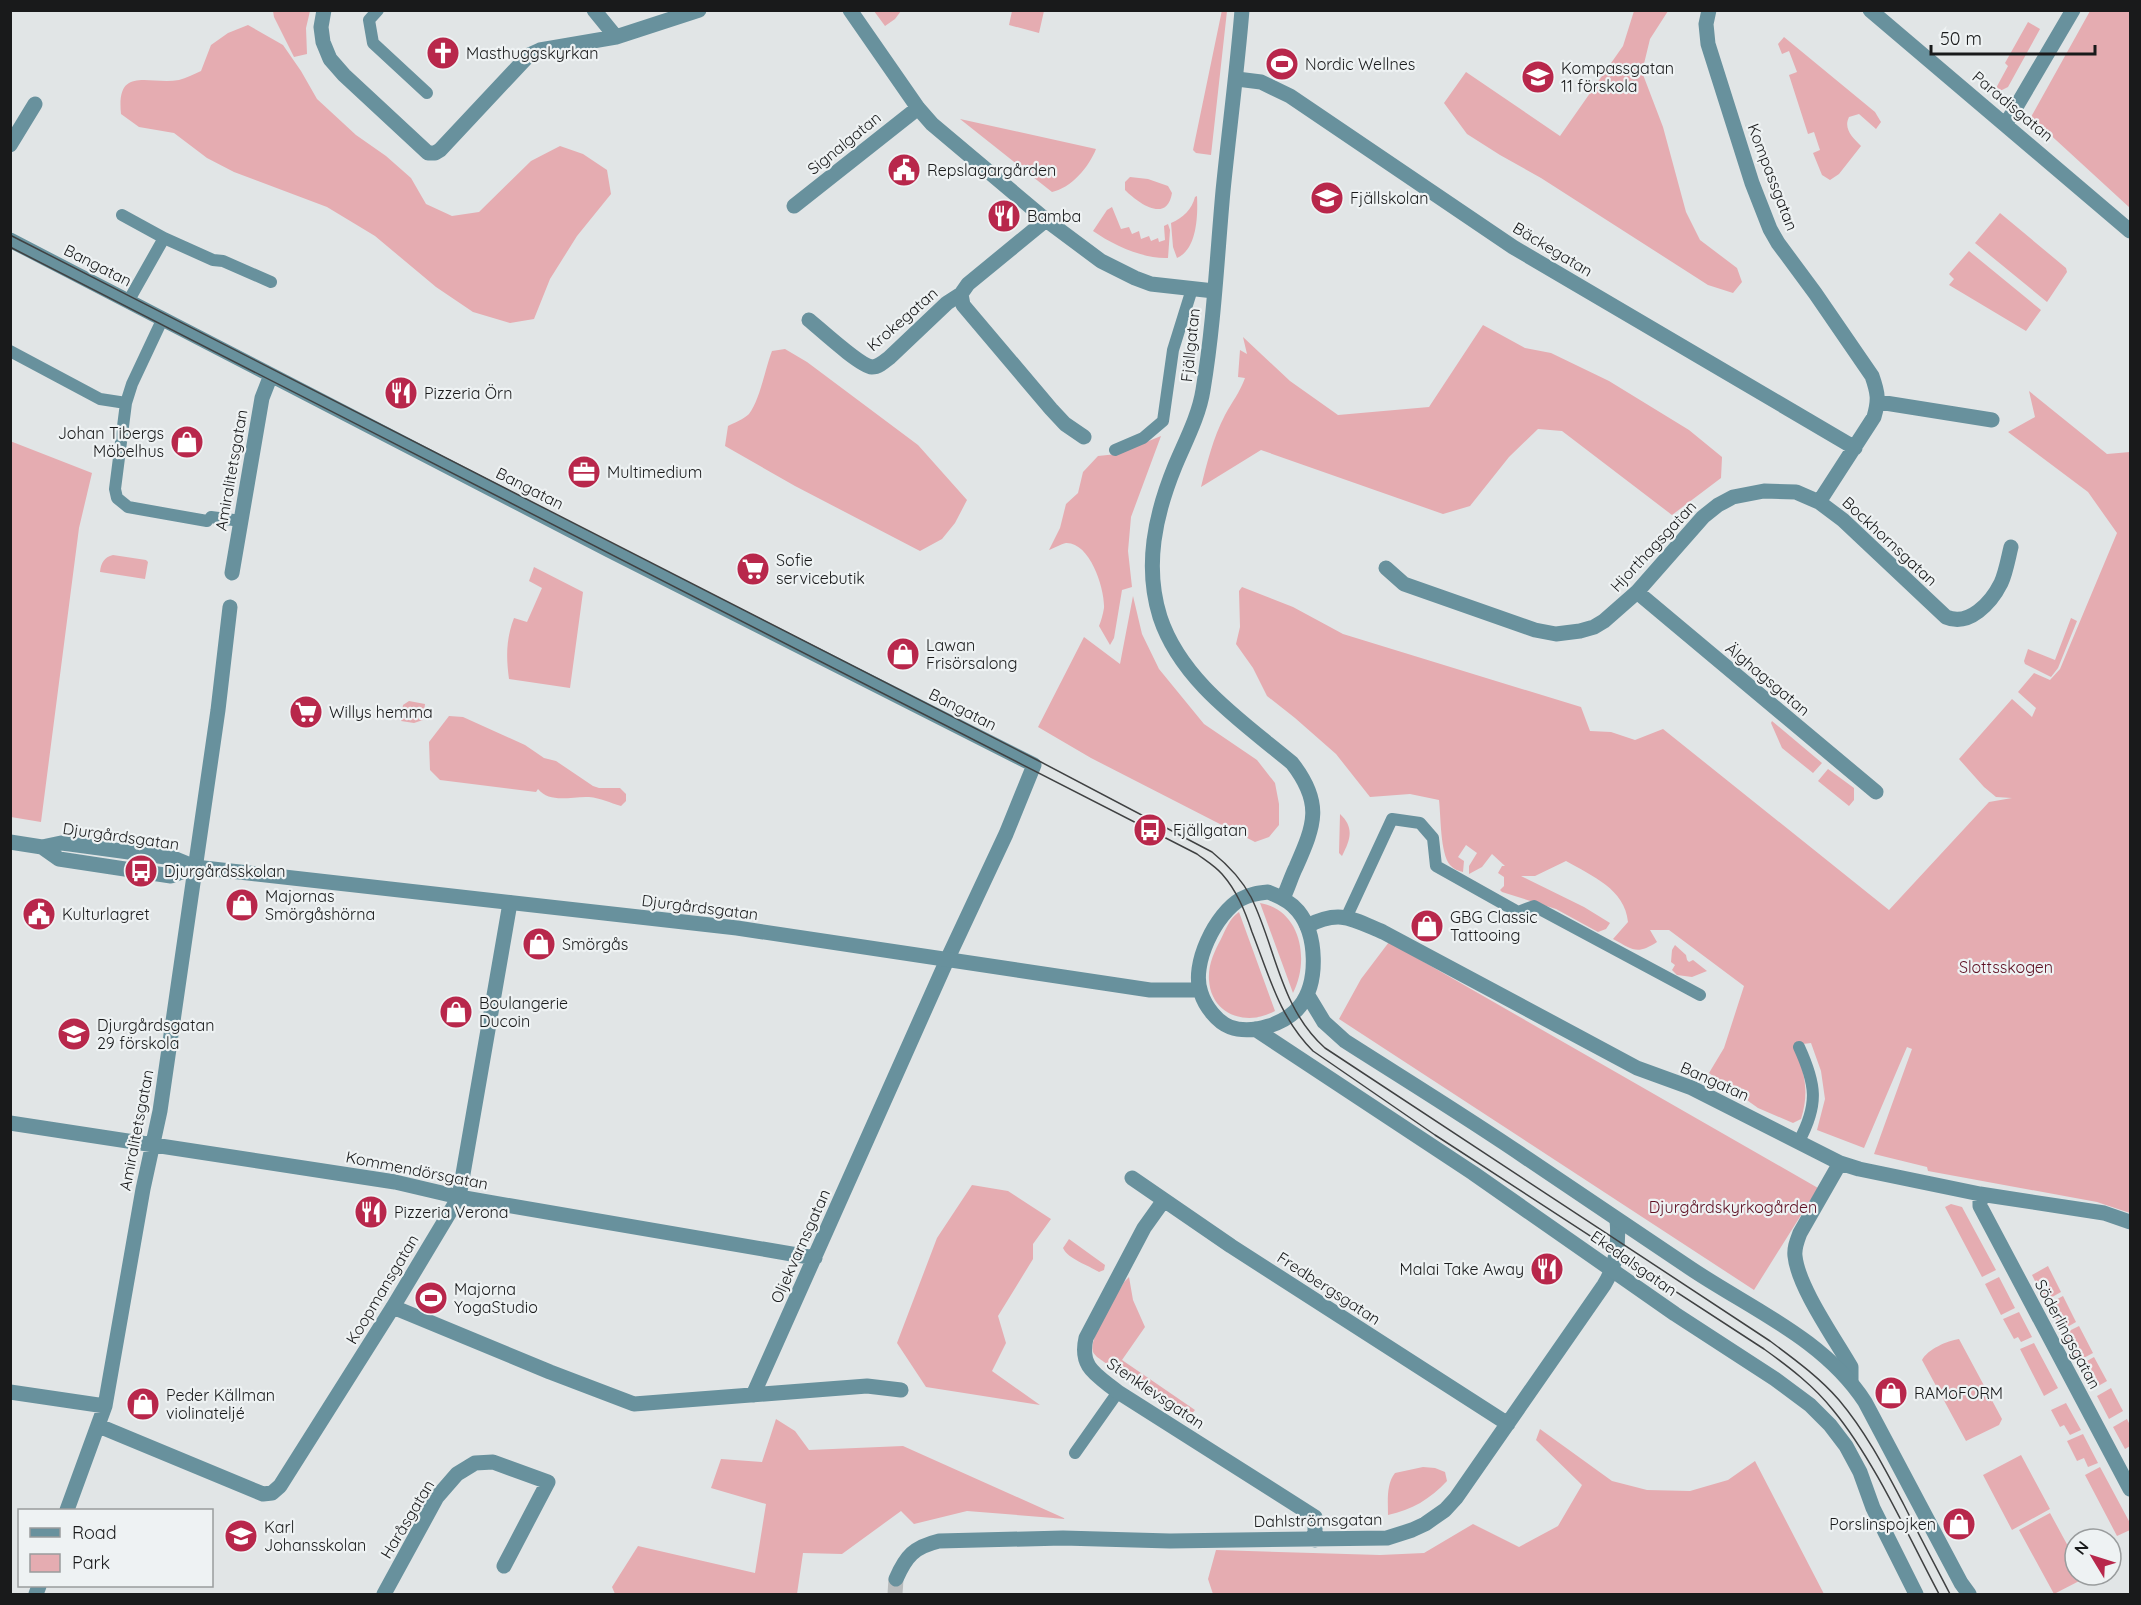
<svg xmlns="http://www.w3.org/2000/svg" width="2141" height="1605" font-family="Quicksand,sans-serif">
<rect width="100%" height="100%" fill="#e1e5e6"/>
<path fill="#e5acb1" d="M1222,10l5,1 -16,144 -15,-2 -3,-3z
M273,11h37l-4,17 1,26 -13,3 -20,-40z
M874,11h27l-6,8 -10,7z
M1012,11h32l-5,22 -30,-8z
M1634,11h34l-18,28 -8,33 21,55 23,85 14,28 37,28 5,14 -9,11 -25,-8 -167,-107 -41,-23 -33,-21 -23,-31 22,-31 94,64 63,-90z
M2090,11h40v197l-99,-91z
M2028,22l12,7 -32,58 -8,4 -5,-1 13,-24 -3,-3z
M248,25l35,20 18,26 16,28 39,36 30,21 25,22 15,26 26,12 27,-4 52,-51 29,-15 23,8 24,16 4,24 -34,42 -27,43 -16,40 -24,4 -37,-11 -37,-25 -61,-51 -48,-29 -93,-35 -27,-14 -33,-25 -35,-6 -18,-13c-5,-49 27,-29 58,-34 7,-2 15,-6 22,-9l10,-26 17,-12z
M1784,37l91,75 6,10 -5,7 -17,-15 -10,3c-6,12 4,21 12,29l-22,28 -9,6 -8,-5 -9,-22 7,-3 -6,-18 -6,2 -19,-59 8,-3 -8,-21 -7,3 -4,-10z
M960,119l136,30c-7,18 -25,39 -44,43z
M1130,177l18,2 20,7 4,7c-5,31 -34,10 -47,-3v-8z
M1197,196c1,20 0,53 -20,62l-4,-11 -2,-24c12,-5 21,-14 24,-26z
M1112,207l9,22 8,-2 3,7 7,-3 2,8 8,-3 2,5 7,-3 1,4 6,-2 -1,-14 4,-2 2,6 -2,28c-25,1 -55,-13 -75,-27l14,-21z
M2000,213l66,55 1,4 -20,30 -72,-59z
M1969,251l72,59 -15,21 -77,-46 5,-6 -5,-5z
M1483,325l42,23 26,5 58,28 80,49 33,27 -1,21 -49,37 -110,-84 -24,-2 -29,28 -39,49 -27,8 -182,-64 -60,37c6,-24 12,-49 24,-72 7,-13 15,-23 20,-37l-7,-1 2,-27 7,4 -4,-17 47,44 48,34 91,-8z
M785,349l22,13 111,83 49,55 -12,23 -13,16 -22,12 -125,-65 -70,-40 3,-20c6,-3 16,-7 21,-12 11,-14 16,-45 23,-63z
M2029,391l78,63 23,-2v761l-33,-11 -169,-31 -1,-4 -53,-13 38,-105 -5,-2 -43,101 -47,-18 8,-31 -4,-28 -10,-28 -16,2c9,29 15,45 6,74l-8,4 -35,-15 -49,-35 15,-25 20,-62 -75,-56h-19l7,12c-20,13 -24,8 -44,-3l15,-17c-3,-33 -36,-46 -62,-61l-31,15h-14l63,31 26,16 -4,6 -8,3 -42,-23 -54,-17 -2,-2 4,-4v-9l-6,-4 4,-7h3l-13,-12 -10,13 -13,7v-8l8,-13 -11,-8 -8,12 6,4 -1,11c-5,-1 -9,-3 -13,-7 -10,-12 -9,-49 -11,-65l-29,-6 -40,3 -34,-43 -41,-36 -28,-22 -14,-28 -17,-24 4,-17 -1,-36 3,-4 51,20 50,27 238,73 9,24 21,1 24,8 28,-11 226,181 100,-108 23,-4 -16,-1 -12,-10 -25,-28 53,-60 20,18 4,-9 -18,-16 16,-19 16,7 10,-11 57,-136 -29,-41 -80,-60 27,-15z
M1161,436l-30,81 -3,34 4,36 -10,3 -8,48 -4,7 -11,-19c2,-5 4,-12 5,-18 1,-19 -14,-66 -38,-65 -5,1 -12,5 -17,7l11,-22 6,-24 12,-11 5,-21 15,-16 19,-2z
M10,441l82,32 -13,55 -38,294 -30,-5z
M113,555l33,5 2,2 -3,17 -45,-7c1,-9 4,-15 13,-17z
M534,567l49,25 -13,96 -61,-9c-3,-22 -3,-40 5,-61l13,4 15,-34 -13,-7z
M1133,596l9,38 17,35 45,55 53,36 18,23 4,21v21l-10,12 -14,5 -164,-84 -53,-31 46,-90 36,27z
M2071,618l6,3 -19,47 -7,9 -26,-13 -1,-3 4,-12 27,11z
M409,701l16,3 -2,16 -9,3 -13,-2 2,-16z
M449,716l14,1 62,28 19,13 12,3 37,25 6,2h21l6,6v7l-5,5c-11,-3 -20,-8 -32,-9 -17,-1 -39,7 -51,-8l-2,3 -96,-12 -10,-10 -1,-28z
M1772,721l50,42 -9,10 -31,-25 -11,-25z
M1828,769l26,19v12l-5,6 -31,-25z
M1340,814c15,14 10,26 2,42l-3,-3z
M1260,903c41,7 50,57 33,90z
M1239,912l36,99c-28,16 -64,4 -66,-31 -1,-15 5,-28 12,-41 5,-10 8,-20 18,-27z
M1389,942l429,246 -64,102 -415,-271 22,-40z
M1675,945l11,10 1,5 2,2 4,-2 14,11 -15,6 -15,-2 -5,-5 3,-5 -4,-3 1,-12z
M972,1185l36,6 43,28 -18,25v15l-35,57 8,27 -14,28 48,34 -114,-18 -29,-44 40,-105z
M1951,1204l11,3 34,63 -14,7 -37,-70z
M1069,1239l36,26 -1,5 -5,2c-11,-7 -31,-13 -36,-24z
M2048,1266l13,26 -16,9 -13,-26z
M1129,1277l4,23 12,27 -23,33 73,50 -6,7 -85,-55c-4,-3 -9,-6 -11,-10 -5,-13 23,-56 31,-70z
M1999,1277l16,31 -14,7 -16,-31z
M2063,1296l13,26 -14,8 -14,-26z
M2019,1312l13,25 -11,5 -3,-5 -4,2 -11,-20z
M2079,1326l14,27 -15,8 -15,-27z
M1959,1339l43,80 -3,6 -33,16 -44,-81c6,-11 25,-19 37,-21z
M2034,1343l24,45 -14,8 -24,-47z
M2094,1357l13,24 -14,8 -13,-24z
M2111,1388l12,23 -14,8 -12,-23z
M2066,1403l15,27 -11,5 -6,-10 -4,2 -9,-17z
M776,1419l19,12 14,19 94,-4 163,73 -99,-8 -53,13 -13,-13 -59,43 -39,-1 -6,41h-182l-3,-7 26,-41 117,27 11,-69 -55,-16 10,-29 41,3z
M2127,1419l3,6v21l-5,3 -12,-22z
M1540,1429l72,52 35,9 43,1 38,-11 27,-19 69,133h-611l-5,-15 8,-29 164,5 44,-2 49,-29 46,23 39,-21 24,-41 -46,-45z
M2083,1434l15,29 -10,4 -4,-9 -7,3 -10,-20z
M2021,1455l29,54 -38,21 -29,-55z
M1423,1467l12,1 10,4 2,9c-17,18 -35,29 -59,34 0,-13 -2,-31 7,-42z
M2100,1467l30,56v7l-13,6 -32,-61z
M2050,1513l25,46v16h8l2,3 -31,16 -35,-64z"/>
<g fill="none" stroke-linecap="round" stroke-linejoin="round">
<path stroke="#b9bcbd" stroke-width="15" stroke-dasharray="15 8" stroke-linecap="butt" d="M895,1594l1,-15"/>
<path stroke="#68919d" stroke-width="12" d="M378,10l-9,10 4,23 54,50
M122,215l42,23
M129,300l35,-62 49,22 10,1 48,21
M163,318l-31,66 -6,19 -11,86 2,9 11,9 79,14
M10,351l90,48 26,4
M1115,450l28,-12 20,-17 10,-71 19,-61
M211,517l30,4
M1347,916l45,-97 28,4 13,15 3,28 82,46 16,-6 166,89
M1799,1141c20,-37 17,-57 0,-94
M1075,1453l43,-61"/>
<path stroke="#68919d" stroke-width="15" d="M324,10l-3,17 2,15 7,17 14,16 84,78h7l5,-3 89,-95 11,-5 76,-13 83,-27
M594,10l22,27
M850,10l68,98 14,16 114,96 55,41 34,17 16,6 63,7
M1709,10l-3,14 2,20 44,139 18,46 8,14 37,50 57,83c6,17 7,24 2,41l-55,85 24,18 103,97c23,10 45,-14 55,-34 5,-11 7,-24 10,-36
M1870,10l260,221
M1237,79l24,3 29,14 223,151 342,201
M2006,124l67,-114
M10,145l25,-41
M794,206l124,-98
M1046,220l-78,64 -7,10 2,11 88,104 14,15 19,13
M10,240l599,310 425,215 -28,69 -59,126 -194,435
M809,320c11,9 51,46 63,47 6,0 12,-5 17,-9l58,-55 14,-9
M1879,402l113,18
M1386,568l18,16 131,46 21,4 24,-3 14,-4 10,-6 33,-29 66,-75 15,-12 15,-8 31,-6 32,1 23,10
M232,573l30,-175 9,-23
M1637,592l239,200
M1307,926c33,-17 45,-7 76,6l254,136 55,20 148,75 19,6 121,25 124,19 26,9
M10,1123l385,59 64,15 356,61
M1840,1163l-40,70c-3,8 -6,15 -5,23 3,31 40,83 56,111v15
M1132,1178l99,68 277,178
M1980,1194v12l150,283
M1164,1200l-20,28 -58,110c-7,30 11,37 32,54l197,125v23
M393,1307l157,65 84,32 233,-18 34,4
M10,1392l95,14
M99,1426l164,68 9,-1 8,-7 113,-179 66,-110 51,-294
M67,1510l38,-104 38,-217 17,-78 58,-401 12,-103
M896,1579c10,-23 18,-32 43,-38l124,-3 107,3 217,-3 25,-8 13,-6 20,-14 11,-12 148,-213c13,-21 15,-41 13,-65
M36,1594l3,-8
M384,1594l53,-97 20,-23 18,-11 18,-1 55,20 -44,84"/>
<path stroke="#68919d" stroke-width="15" d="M1242,10c-5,61 -13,121 -19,181 -6,66 -9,133 -20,199 -4,26 -18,52 -28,76 -20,49 -31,100 -15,151 21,64 83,105 132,146 31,40 23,61 4,104 -5,10 -8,21 -13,31
M10,842l32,5 19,-4 9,1 103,14 22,9 542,61 413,62h49
M42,847l17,12 112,17 24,-9
M1268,892c11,4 22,9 30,19 19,23 21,71 2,95 -14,18 -48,29 -70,21 -13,-5 -25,-21 -29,-34 -11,-28 15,-80 40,-94 9,-5 17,-6 27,-7z
M1307,994l17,28 21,19c61,39 123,77 183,118 54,36 108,73 162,109 61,41 134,71 175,134l96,181 8,11
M1255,1029l218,144 202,141 100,65 35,26 20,20 16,21 14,26 13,36 43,86"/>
<path stroke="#3f4142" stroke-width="1.5" d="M10,235l1029,526 173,91c16,13 29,26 39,45 25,51 29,111 74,151l445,293c24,18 49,36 69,59 27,32 46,69 65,105 15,30 31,60 46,89
M10,247l1187,607c8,6 18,12 25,20 15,17 23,37 30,58 17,43 27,85 61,119l122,84 329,214c25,18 50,37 69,61 42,51 75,126 106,184"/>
</g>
<defs>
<g id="church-disc" transform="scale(1.725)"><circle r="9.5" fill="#b8274b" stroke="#eef2f3"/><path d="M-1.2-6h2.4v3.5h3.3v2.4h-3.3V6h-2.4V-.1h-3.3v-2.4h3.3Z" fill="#fff"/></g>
<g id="stadium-disc" transform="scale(1.725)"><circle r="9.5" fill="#b8274b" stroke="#eef2f3"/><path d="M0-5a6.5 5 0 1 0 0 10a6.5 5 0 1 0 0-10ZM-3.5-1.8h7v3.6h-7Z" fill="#fff"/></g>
<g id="school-disc" transform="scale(1.725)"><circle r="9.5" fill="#b8274b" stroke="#eef2f3"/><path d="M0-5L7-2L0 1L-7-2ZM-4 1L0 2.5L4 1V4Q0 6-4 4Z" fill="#fff"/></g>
<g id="civic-disc" transform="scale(1.725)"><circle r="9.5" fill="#b8274b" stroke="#eef2f3"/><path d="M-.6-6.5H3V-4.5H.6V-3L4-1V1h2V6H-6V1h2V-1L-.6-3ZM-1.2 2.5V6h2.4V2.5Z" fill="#fff"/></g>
<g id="restaurant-disc" transform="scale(1.725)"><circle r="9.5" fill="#b8274b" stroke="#eef2f3"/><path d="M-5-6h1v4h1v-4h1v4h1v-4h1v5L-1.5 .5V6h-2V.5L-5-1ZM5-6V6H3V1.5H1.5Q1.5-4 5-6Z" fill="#fff"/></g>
<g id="shop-disc" transform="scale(1.725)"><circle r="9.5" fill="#b8274b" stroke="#eef2f3"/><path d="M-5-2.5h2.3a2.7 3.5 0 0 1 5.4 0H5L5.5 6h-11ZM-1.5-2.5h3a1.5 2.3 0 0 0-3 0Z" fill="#fff"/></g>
<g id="office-disc" transform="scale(1.725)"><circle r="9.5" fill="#b8274b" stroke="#eef2f3"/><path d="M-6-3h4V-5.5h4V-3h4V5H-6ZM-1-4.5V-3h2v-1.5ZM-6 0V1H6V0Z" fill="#fff"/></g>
<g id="supermarket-disc" transform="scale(1.725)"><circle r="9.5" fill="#b8274b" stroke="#eef2f3"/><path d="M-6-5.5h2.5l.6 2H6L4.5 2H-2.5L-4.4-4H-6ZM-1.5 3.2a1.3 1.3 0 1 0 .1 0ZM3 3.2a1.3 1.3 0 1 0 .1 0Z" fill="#fff"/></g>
<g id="bus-disc" transform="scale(1.725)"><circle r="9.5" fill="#b8274b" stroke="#eef2f3"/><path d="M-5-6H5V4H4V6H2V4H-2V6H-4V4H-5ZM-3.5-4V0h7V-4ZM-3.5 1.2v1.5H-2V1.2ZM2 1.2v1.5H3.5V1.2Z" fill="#fff"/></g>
</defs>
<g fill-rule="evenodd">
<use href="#church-disc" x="443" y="53"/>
<use href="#stadium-disc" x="1282" y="64"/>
<use href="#school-disc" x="1538" y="77"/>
<use href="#civic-disc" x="904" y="170"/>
<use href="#school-disc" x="1327" y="198"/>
<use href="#restaurant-disc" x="1004" y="216"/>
<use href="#restaurant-disc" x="401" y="393"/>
<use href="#shop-disc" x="187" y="442"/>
<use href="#office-disc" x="584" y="472"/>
<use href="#supermarket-disc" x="753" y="569"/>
<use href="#shop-disc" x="903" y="654"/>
<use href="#supermarket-disc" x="306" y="712"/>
<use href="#bus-disc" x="1150" y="830"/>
<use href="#bus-disc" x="141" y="871"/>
<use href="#shop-disc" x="242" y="905"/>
<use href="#civic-disc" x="39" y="914"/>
<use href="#shop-disc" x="1427" y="926"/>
<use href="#shop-disc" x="539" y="944"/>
<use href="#shop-disc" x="456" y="1012"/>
<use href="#school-disc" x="74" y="1034"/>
<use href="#restaurant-disc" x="371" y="1212"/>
<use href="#restaurant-disc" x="1547" y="1269"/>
<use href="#stadium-disc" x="431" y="1298"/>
<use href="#shop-disc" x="1891" y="1393"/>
<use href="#shop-disc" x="143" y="1404"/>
<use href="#shop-disc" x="1959" y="1524"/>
<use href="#school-disc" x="241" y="1536"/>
</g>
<g text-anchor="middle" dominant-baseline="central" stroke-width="4.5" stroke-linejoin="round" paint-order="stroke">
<g font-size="16" fill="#191a1b" stroke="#eef2f3" text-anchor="start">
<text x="466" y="53">Masthuggskyrkan</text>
<text x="1305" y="64">Nordic Wellnes</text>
<text x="1561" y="68">Kompassgatan<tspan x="1561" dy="18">11 förskola</tspan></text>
<text x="927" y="170">Repslagargården</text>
<text x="1350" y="198">Fjällskolan</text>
<text x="1027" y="216">Bamba</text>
<text x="424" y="393">Pizzeria Örn</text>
<text x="164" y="433" text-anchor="end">Johan Tibergs<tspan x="164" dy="18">Möbelhus</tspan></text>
<text x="607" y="472">Multimedium</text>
<text x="776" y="560">Sofie<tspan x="776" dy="18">servicebutik</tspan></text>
<text x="926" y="645">Lawan<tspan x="926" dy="18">Frisörsalong</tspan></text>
<text x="329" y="712">Willys hemma</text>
<text x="1173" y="830">Fjällgatan</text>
<text x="164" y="871">Djurgårdsskolan</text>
<text x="265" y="896">Majornas<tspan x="265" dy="18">Smörgåshörna</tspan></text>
<text x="62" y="914">Kulturlagret</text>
<text x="1450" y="917">GBG Classic<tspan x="1450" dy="18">Tattooing</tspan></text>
<text x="562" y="944">Smörgås</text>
<text x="479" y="1003">Boulangerie<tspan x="479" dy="18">Ducoin</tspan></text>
<text x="97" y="1025">Djurgårdsgatan<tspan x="97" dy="18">29 förskola</tspan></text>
<text x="394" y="1212">Pizzeria Verona</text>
<text x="1524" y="1269" text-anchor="end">Malai Take Away</text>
<text x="454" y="1289">Majorna<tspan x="454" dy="18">YogaStudio</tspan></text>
<text x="1914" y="1393">RAMoFORM</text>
<text x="166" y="1395">Peder Källman<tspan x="166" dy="18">violinateljé</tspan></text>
<text x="1936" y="1524" text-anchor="end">Porslinspojken</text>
<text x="264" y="1527">Karl<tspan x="264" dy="18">Johansskolan</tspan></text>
</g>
<g font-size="16" fill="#191a1b" stroke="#eef2f3">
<text transform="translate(2013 106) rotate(40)">Paradisgatan</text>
<text transform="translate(844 143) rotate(-39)">Signalgatan</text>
<text transform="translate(1773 177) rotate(69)">Kompassgatan</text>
<text transform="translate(1553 249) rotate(31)">Bäckegatan</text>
<text transform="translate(98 265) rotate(27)">Bangatan</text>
<text transform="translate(902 319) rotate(-41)">Krokegatan</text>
<text transform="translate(1190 345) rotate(-84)">Fjällgatan</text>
<text transform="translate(231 470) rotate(-80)">Amiralitetsgatan</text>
<text transform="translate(530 488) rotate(27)">Bangatan</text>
<text transform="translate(1890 541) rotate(43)">Bockhornsgatan</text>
<text transform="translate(1653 546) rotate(-47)">Hjorthagsgatan</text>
<text transform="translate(1768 679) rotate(40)">Älghagsgatan</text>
<text transform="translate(963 709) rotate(27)">Bangatan</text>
<text transform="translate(121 836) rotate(8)">Djurgårdsgatan</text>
<text transform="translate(700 907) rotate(7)">Djurgårdsgatan</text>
<text transform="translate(1715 1081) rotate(24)">Bangatan</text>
<text transform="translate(136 1130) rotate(-79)">Amiralitetsgatan</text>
<text transform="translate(417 1170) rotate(11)">Kommendörsgatan</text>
<text transform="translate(800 1246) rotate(-66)">Oljekvarnsgatan</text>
<text transform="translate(1634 1263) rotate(35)">Ekedalsgatan</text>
<text transform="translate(1329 1288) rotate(33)">Fredbergsgatan</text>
<text transform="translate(382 1289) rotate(-59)">Koopmansgatan</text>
<text transform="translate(2068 1334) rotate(62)">Söderlingsgatan</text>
<text transform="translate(1156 1393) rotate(34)">Stenklevsgatan</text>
<text transform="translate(407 1519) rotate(-59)">Haråsgatan</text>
<text transform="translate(1318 1520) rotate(-1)">Dahlströmsgatan</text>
</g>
<g font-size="16" fill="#5d0f22" stroke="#eef2f3">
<text x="2006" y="967">Slottsskogen</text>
<text x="1733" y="1207">Djurgårdskyrkogården</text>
</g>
</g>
<rect width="2141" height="1605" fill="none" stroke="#191a1b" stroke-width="24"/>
<rect x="18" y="1509" width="195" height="78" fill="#eef2f3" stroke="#999c9d" stroke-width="1.5"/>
<rect x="30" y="1528" width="30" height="9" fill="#68919d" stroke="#999c9d" stroke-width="1.5"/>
<text x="72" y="1539" font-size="18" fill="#191a1b">Road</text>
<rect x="30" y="1554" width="30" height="18" fill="#e5acb1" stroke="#999c9d" stroke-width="1.5"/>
<text x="72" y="1569" font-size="18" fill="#191a1b">Park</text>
<g transform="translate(2093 1557) rotate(308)"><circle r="28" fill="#eef2f3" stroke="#999c9d" stroke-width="1.5"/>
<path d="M0-4.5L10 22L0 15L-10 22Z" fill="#b8274b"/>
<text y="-9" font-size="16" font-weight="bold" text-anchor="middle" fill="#191a1b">N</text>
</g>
<path d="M1931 45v9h164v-9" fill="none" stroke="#191a1b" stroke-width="3"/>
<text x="1940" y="45" font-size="18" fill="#191a1b" stroke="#eef2f3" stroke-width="4.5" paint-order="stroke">50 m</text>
</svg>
